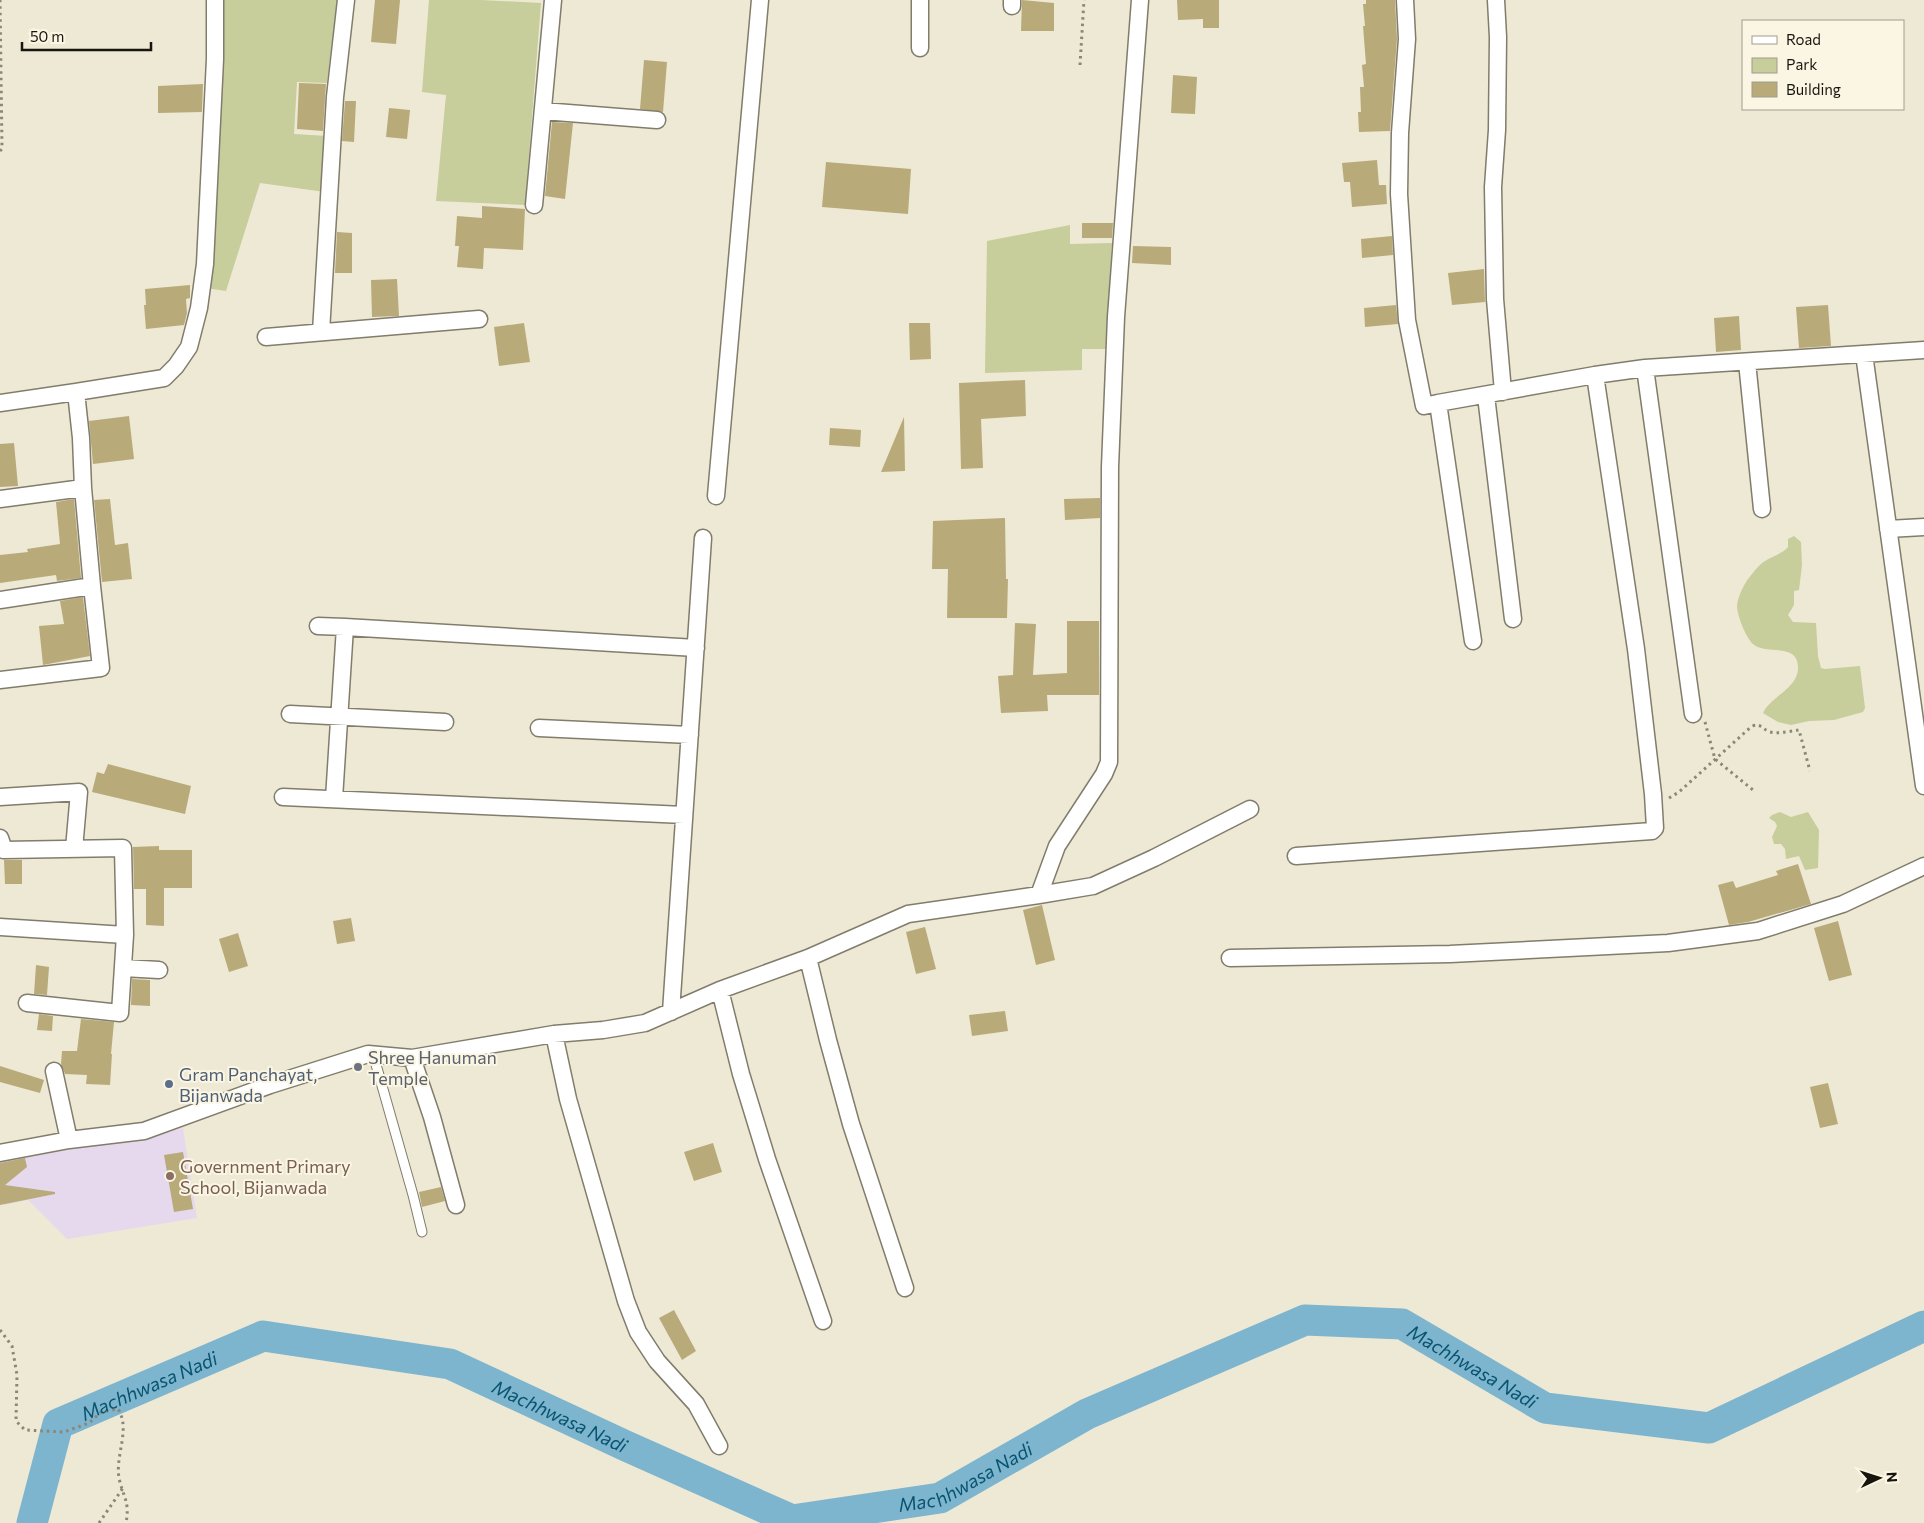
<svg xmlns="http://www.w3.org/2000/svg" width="1924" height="1523" font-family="Commissioner,sans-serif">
<rect width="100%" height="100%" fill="#eee9d5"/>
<path fill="#e6d9ed" d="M183,1128l14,90 -130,21 -39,-39 -24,5 -4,-19v-28l142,-20z"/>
<path fill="#c7cd9b" d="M218,0h119l-10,83 -30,-1 -3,52 34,2 -3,56 -65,-9 -34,108 -20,-3z
M429,0h52l60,3 -16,202 -89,-4 10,-106 -24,-3z
M1070,225v19l42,-1 -6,106h-24v21l-97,3 2,-132z
M1794,536l7,6 1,23 -3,25 -5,1v14l-6,10 5,7 23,1 2,33 3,12 4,1 35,-3 5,42 -2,4 -29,8 -25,1 -18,4 -13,-3 -15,-9c8,-17 34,-24 35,-44 1,-28 -32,-13 -45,-25 -7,-6 -16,-29 -16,-38 1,-11 8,-24 15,-32 3,-4 8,-10 13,-13 8,-5 17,-7 23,-14v-8z
M1780,812l11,5 17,-5 11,18 -1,38 -13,2 -6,-14 -13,3 -1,-10 -4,-5h-7l-2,-7 5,-11 -2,-4 -6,-4 3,-3z"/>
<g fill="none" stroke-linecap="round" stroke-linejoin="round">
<path stroke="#7db4ce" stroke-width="31" id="s1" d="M32,1523l26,-99 205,-88 187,28 176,82 166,74 148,-22 147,-84 218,-94 97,4 143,84 164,20 215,-102"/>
</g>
<path fill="#b9aa79" d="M375,0h25l-4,44 -25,-2z
M1022,0l32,3v28h-33z
M1177,0h42v28h-16v-9l-25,1z
M1366,0h29l2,39 -7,92 -31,1 -1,-20h3l-1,-25h4l-2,-22 4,-1 -3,-38h2l-2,-22h3z
M644,60l23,2 -4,50 -23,-3z
M1173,75l24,2 -2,37 -24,-1z
M299,83l27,1 -3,47 -26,-2z
M203,84l-1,28 -44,1v-27z
M345,101h11l-2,41 -12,-1z
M389,108l21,2 -3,29 -21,-2z
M552,122l21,1 -8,76 -20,-3z
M1377,160l2,25h7l1,19 -35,3 -2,-25h-6l-2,-19z
M826,162l85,7 -3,45 -86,-7z
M482,206l43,3 -2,41 -39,-2 -1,21 -26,-2 2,-21h-4l2,-30 25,2z
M1082,223h31l-1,15h-30z
M337,232l15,1v40h-17z
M1392,236l1,19 -31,3 -1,-19z
M1133,246l38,1v18l-39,-2z
M1484,269l1,33 -33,3 -4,-32z
M397,279l2,37 -27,1 -1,-37z
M190,285v13l-4,1 1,14 -3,12 -38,4 -2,-24h2l-1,-16z
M1396,305l2,19 -33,3 -1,-19z
M1828,305l3,41 -32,2 -3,-41z
M1739,316l2,34 -25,2 -2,-34z
M524,323l6,39 -31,4 -5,-39z
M909,323h21l1,36 -21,1z
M1025,380l1,36 -45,3 2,49 -22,1 -2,-86z
M129,416l5,43 -41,5 -4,-43z
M904,417l1,54 -24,1z
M830,428l31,2 -1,17 -31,-2z
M14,443l4,43 -18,1v-43z
M1100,498v20l-35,2 -1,-21z
M74,499l7,79 -24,3 -1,-6 -56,8v-28l28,-3 -1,-3 33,-5 -4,-42z
M110,499l5,46 13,-2 4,36 -30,3 -8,-82z
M1005,518l1,61h2l-1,39h-60l1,-49h-16l1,-48z
M83,597l7,59 -47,9 -4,-39 25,-2 -4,-23z
M1067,621h32v74h-52l1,16 -47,2 -3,-37 15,-1 2,-52 21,1 -3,51 34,-2z
M108,764l83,22 -6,28 -93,-22 5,-20 7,2z
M159,846v4h33v38h-28v38l-18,-1v-36h-12l-1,-42z
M4,860h18v24h-17z
M1798,864l13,40 -63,18 -19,3 -11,-40 15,-4 3,7 42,-13 -2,-4z
M1042,905l13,55 -19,5 -13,-55z
M351,918l4,23 -18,3 -4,-23z
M1838,921l14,54 -23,6 -15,-53z
M925,927l11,42 -20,5 -10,-42z
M238,933l10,33 -19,6 -10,-33z
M36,965l13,2 -2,28 -13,-1z
M132,979l18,1v26l-19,-1z
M1005,1011l3,20 -36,5 -3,-21z
M39,1014l14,2 -1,15 -15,-1z
M81,1019l33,3 -3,32h1l-2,31 -24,-1 1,-9 -22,-1 -4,-10 1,-13h15z
M0,1066l44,14 -4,13 -40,-11z
M1828,1083l10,41 -18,4 -10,-41z
M713,1143l9,29 -28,9 -10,-29z
M183,1152l10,57 -19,3 -10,-57z
M25,1158l2,9 -22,18 50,7v2l-55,11v-42z
M441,1187l4,14 -23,6 -3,-15z
M674,1310l22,41 -14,9 -23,-42z"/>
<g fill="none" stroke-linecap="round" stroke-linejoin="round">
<g stroke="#817c6b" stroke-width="11">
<path id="lane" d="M373,1054l40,141 9,37"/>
</g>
<g stroke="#817c6b" stroke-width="19">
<path id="street" d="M1405,0l2,39 -7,94 -1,61 8,126 17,86 14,-3
M1496,0l2,37 -1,93 -4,57 2,112 8,93
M1012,6v-6
M920,48v-48
M543,111l114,9
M534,205l19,-205
M321,332l14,-235 11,-97
M266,337l213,-18
M1864,354l60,432
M1747,362l15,147
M1645,368l48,346
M1486,396l27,223
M0,403l76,-11
M83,488l9,98
M716,496l44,-496
M0,499l83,-11 -2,-50 -5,-46 88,-14 12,-12 13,-19 10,-39 6,-44 10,-205v-59
M1888,529l36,-2
M0,600l92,-14 9,82 -101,12
M318,626l27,1 -11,172
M345,627l351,21
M1473,641l-35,-238 157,-28 50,-7 279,-18
M290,714l155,8
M539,728l151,7
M0,797l79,-5 -5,57
M283,797l401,18
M0,838l4,12 119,-2 2,87 -125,-8
M1296,856l356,-25 3,-3 -2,-34 -17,-145 -41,-274
M1039,895l18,-49 47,-72 5,-12 1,-295 6,-150 24,-317
M808,958l20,82 23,84 54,164
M1230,958l220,-4 218,-11 90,-12 85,-27 81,-38
M123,968l36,2
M720,990l21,84 26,85 56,162
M27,1003l93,10 5,-78
M671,1012l32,-474
M554,1034l14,65 58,202 12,31 19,29 39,43 23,42
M412,1058l20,59 24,88
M54,1071l15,69
M0,1153l69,-13 75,-9 126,-46 98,-31 44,4 142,-24 49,-4 42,-7 75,-33 88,-32 100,-44 131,-19 54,-9 61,-28 96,-49"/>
</g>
<path stroke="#8a8779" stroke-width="3" stroke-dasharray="2.5 4" stroke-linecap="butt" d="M1080,65l4,-65
M0,151l2,-2 -2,-149
M1705,722l10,37 38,31
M1669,798l10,-6 73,-66c9,-3 10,3 18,6 10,2 20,-1 29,-2l11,41
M0,1330l12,16 5,29 -1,46 9,9 39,2 25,-9 12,-11 17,-3c13,20 -3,46 1,69 4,19 11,23 7,45
M99,1523l24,-35"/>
<use href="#lane" stroke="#fff" stroke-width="9"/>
<use href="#street" stroke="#fff" stroke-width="16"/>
</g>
<circle fill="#6b7280" stroke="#fbf6e3" stroke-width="2" cx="358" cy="1067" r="5"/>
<circle fill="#5c6f8a" stroke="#fbf6e3" stroke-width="2" cx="169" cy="1084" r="5"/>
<circle fill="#8d6e63" stroke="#fbf6e3" stroke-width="2" cx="170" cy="1176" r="5"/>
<g text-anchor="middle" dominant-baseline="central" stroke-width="4" stroke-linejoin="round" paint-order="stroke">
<g font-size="18" fill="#5b616d" stroke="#fbf6e3" text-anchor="start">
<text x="368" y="1057">Shree Hanuman<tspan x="368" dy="21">Temple</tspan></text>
</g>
<g font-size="18" fill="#4e5e75" stroke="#fbf6e3" text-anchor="start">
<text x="179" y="1074">Gram Panchayat,<tspan x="179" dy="21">Bijanwada</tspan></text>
</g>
<g font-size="18" fill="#785e54" stroke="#fbf6e3" text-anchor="start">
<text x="180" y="1166">Government Primary<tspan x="180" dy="21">School, Bijanwada</tspan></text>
</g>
<g font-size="19" font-style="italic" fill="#09546f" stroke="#fbf6e3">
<text stroke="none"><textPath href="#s1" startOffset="1626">Machhwasa Nadi</textPath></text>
<text stroke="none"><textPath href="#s1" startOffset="201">Machhwasa Nadi</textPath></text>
<text stroke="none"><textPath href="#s1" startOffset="636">Machhwasa Nadi</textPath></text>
<text stroke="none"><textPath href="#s1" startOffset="1071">Machhwasa Nadi</textPath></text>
</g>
</g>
<rect x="1742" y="20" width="162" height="90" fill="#fbf6e3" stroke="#a09c8e"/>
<rect x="1752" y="36" width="25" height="8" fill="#ffffff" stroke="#a09c8e"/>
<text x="1786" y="45" font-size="15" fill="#17150e">Road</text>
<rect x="1752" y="58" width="25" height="15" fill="#c7cd9b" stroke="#a09c8e"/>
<text x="1786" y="70" font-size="15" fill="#17150e">Park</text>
<rect x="1752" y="82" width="25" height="15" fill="#b9aa79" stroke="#a09c8e"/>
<text x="1786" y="95" font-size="15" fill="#17150e">Building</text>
<g transform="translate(1879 1478) rotate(86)" stroke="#fbf6e3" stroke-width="4" paint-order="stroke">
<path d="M0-4L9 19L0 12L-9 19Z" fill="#17150e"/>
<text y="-8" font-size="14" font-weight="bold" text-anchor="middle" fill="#17150e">N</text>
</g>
<path d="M22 42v8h129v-8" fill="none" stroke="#17150e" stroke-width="2.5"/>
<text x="30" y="42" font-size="15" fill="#17150e" stroke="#fbf6e3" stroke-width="4" paint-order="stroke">50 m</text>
</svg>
